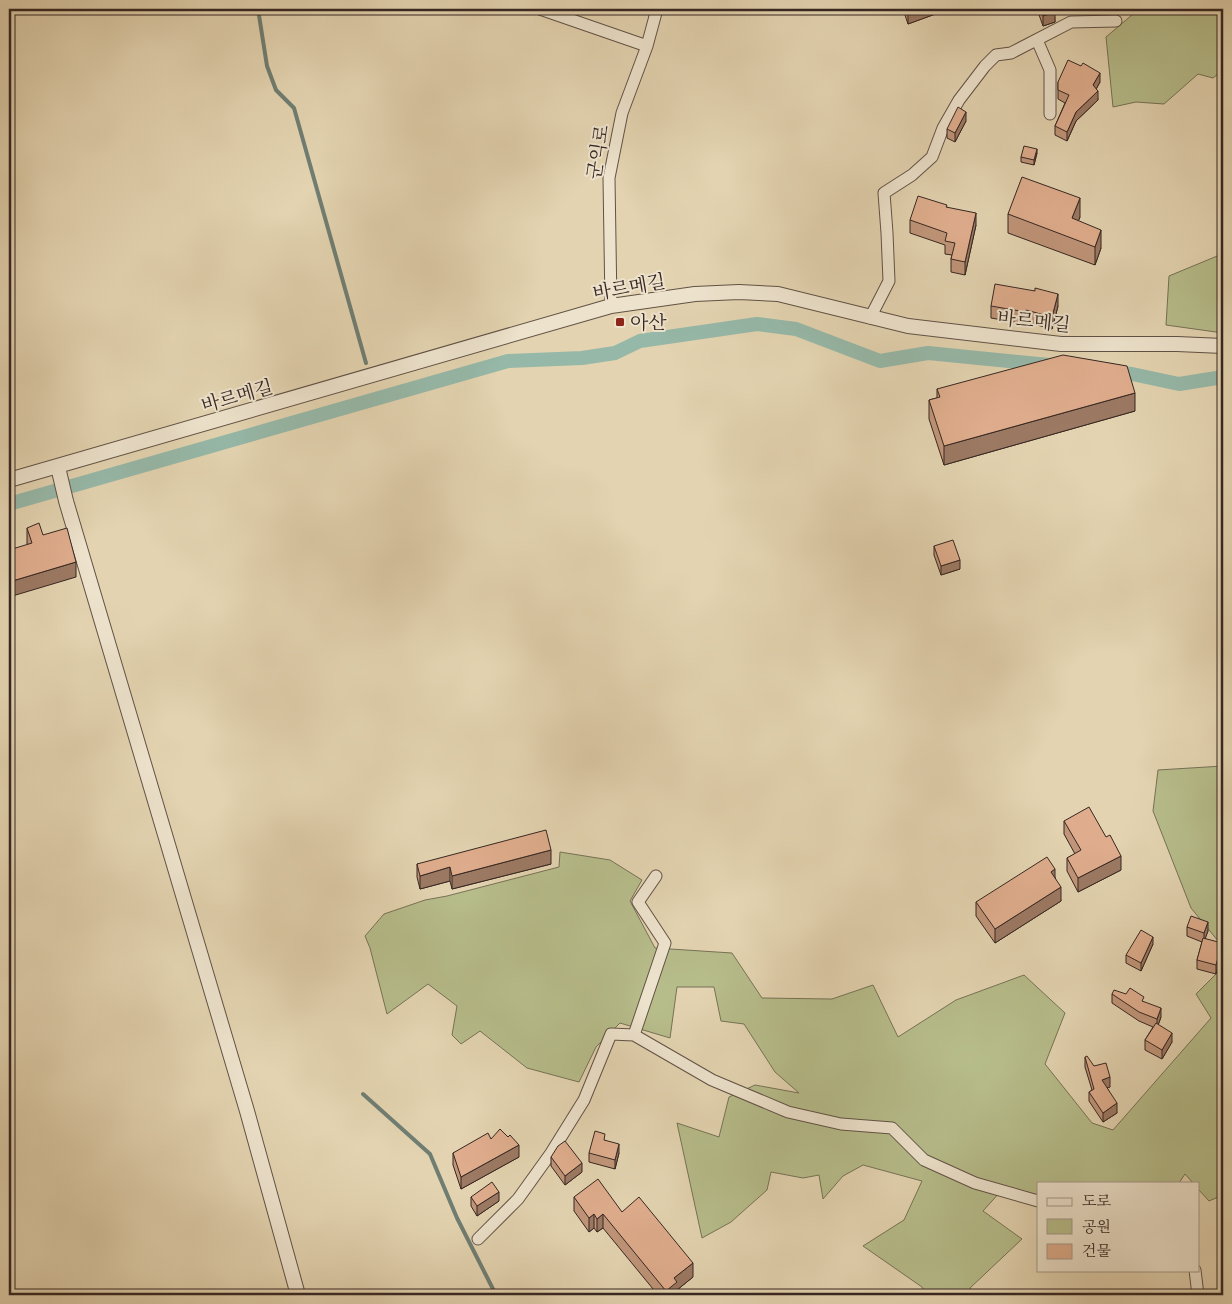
<svg xmlns="http://www.w3.org/2000/svg" width="1232" height="1304" font-family="'EB Garamond','Noto Serif KR',serif">
<rect width="100%" height="100%" fill="#e3d3b0"/>
<filter id="stains"><feTurbulence type="fractalNoise" baseFrequency=".004" numOctaves="4"/><feColorMatrix values="0 0 0 0 .2 0 0 0 0 .09 0 0 0 0 .02 0 0 0 .5 -.17"/></filter>
<radialGradient id="worn" r=".72"><stop offset=".6" stop-color="#630" stop-opacity="0"/><stop offset="1" stop-color="#630" stop-opacity=".3"/></radialGradient>
<path fill="#b6bc8a" stroke="#767256" d="M1139,9h84v61l-10,8 -15,-4 -34,30 -28,-2 -23,5 -7,-70z
M1223,252v81l-57,-8 3,-49 53,-22z
M1223,766v181l-32,-39 -38,-97 5,-41z
M560,852l50,8 32,20 -12,21 25,47 77,5 30,45 70,1 41,-14 25,52 58,-37 68,-25 41,38 -20,51 47,59 21,7 98,-112 -15,-24 27,-27v228l-14,6 -11,-12v-6h-5l-8,-9 -6,9h-141v12l-20,-5 -17,1 -18,20 39,28 -52,49 4,7h-48l-4,-8 -59,-41 41,-26 18,-39 -59,-16 -20,11 -20,23 -4,-24 -16,3 -32,-6 -4,18 -36,32 -29,16 -25,-115 42,14 10,-40 26,-12 44,8 -24,-21 -31,-48 -23,-3 -7,-34h-37l-7,51 -50,-15 -24,24 -17,35 -52,-14 -47,-37 -19,13 -9,-9 5,-29 -29,-22 -41,30 -17,-66 -5,-12 19,-22 41,-14 22,-4 112,-29z"/>
<g fill="none" stroke-linecap="round" stroke-linejoin="round">
<path stroke="#707e72" stroke-width="4" d="M258,9l9,57 9,24 18,18 72,255
M363,1094l67,60 27,64 39,77"/>
<path stroke="#96b8a8" stroke-width="14" d="M1111,372l21,2 47,10 44,-7
M9,504l499,-143 74,-3 33,-5 25,-12 117,-17 39,5 84,32 48,-8 121,12"/>
<g stroke="#615246" stroke-width="13">
<path id="minor" d="M540,9l107,37
M1037,40l13,30v44
M611,306l-2,-128 13,-65 25,-67 10,-37
M870,318l19,-37 -2,-48 -3,-40 28,-18 20,-18 11,-29 16,-28 26,-34 11,-11 15,-2 60,-31 45,-1
M634,1035l31,-92 -27,-41 18,-26
M478,1239l40,-40 33,-46 33,-53 27,-66 23,1 78,45 76,32 53,12 51,4 32,32 51,23 63,18
M1195,1270l3,25"/>
</g>
<g stroke="#615246" stroke-width="16">
<path id="tertiary" d="M58,467l8,34 181,610 51,184
M9,480l602,-174 84,-12 44,-2 39,2 130,32 153,18h116l46,2"/>
</g>
<use href="#minor" stroke="#ede2cc" stroke-width="11"/>
<use href="#tertiary" stroke="#ede2cc" stroke-width="14"/>
</g>
<path fill="#c09579" stroke="#362722" d="M903,9h46l-41,15z
M1037,9h17l1,13 -12,4z
M1058,82h42l-4,7 2,11 -22,21 -9,20 -12,-6v-9l10,-23 -7,-4z
M966,121l-11,21 -8,-4v-9z
M1037,153l-3,12 -13,-3v-5z
M947,207l29,18 -11,50 -14,-3v-13l1,-4 -7,-1v-9l-35,-12v-13z
M1008,214l72,3 -2,4 23,27 -6,17 -87,-32z
M1035,291l23,15 -6,23 -26,-7v2l-35,-6v-12z
M937,389l198,22 -191,54 -15,-46v-19l8,-2z
M27,528l16,7 33,42 -49,-33z
M934,546l26,23 -19,6 -7,-20z
M1064,821l57,49 -43,22 -11,-21v-13l8,-4 -11,-20z
M417,864h134l-99,25 -2,-8 -30,8 -3,-12z
M1055,877l6,24 -66,42 -19,-27v-14z
M1187,927l21,4 -3,7 17,14 -6,22 -19,-5v-9l5,-18 -15,-6z
M1153,944l-12,27 -15,-8v-8z
M1112,994l32,8 17,15 -3,8 14,17 -10,17 -17,-9v-10l8,-13 -14,-6 -27,-18z
M1085,1057l9,9 16,21h-3l10,26 -14,9 -14,-21v-9l3,-2 -7,-23z
M491,1139l28,18 -58,32 -8,-24v-12z
M605,1140l14,13 -4,16 -26,-7v-9z
M551,1157l31,15 -17,13 -14,-19z
M471,1197l28,4 -22,15 -6,-10z
M574,1197l48,15 71,65 -16,13v5h-19l-55,-67 -6,4 -3,-4 -5,4 -15,-21z"/>
<path fill="#9c7963" stroke="#362722" d="M908,9h41l-41,15z
M1055,12v10l-12,4v-10z
M1100,73v9l-7,13v-10z
M1098,91v9l-22,21 -9,20v-9l9,-20z
M966,112v9l-11,21v-9z
M1037,149v4l-3,12v-5z
M1080,198v19l-8,20v-19z
M976,213v12l-11,50v-13z
M1101,230v18l-6,17v-18z
M1058,294v12l-6,23v-12z
M1135,393v18l-191,54v-19z
M960,560v9l-19,6v-9z
M76,562v15l-67,20v-15z
M551,850v14l-99,25v-13z
M1121,856v14l-43,22v-14z
M450,867v14l-30,8v-13z
M1055,869v14l-4,-11z
M1061,887v14l-66,42v-14z
M1208,922v9l-4,11v-9z
M1153,937v7l-12,27v-8z
M1222,943v9l-6,22v-9z
M1161,1008v9l-4,11v-9z
M1172,1033v9l-10,17v-9z
M1110,1077v10l-8,2v-9z
M1117,1103v10l-14,9v-9z
M619,1144v9l-4,16v-9z
M519,1145v12l-58,32v-12z
M582,1163v9l-17,13v-9z
M499,1192v9l-22,15v-10z
M594,1214v14l-5,4v-14z
M603,1214v14l-6,4v-13z
M693,1263v14l-16,13v5h-11v-4l8,-13z"/>
<path fill="#dfad8d" stroke="#362722" d="M1040,9h14l1,3 -12,4z
M1068,60l13,6 2,-3 17,10 -7,12 5,6 -22,21 -9,20 -12,-6 14,-31 -11,-5v-8z
M958,107l8,5 -11,21 -8,-4z
M1024,146l13,3 -3,11 -13,-3z
M1022,177l58,21 -8,20 29,12 -6,17 -87,-33z
M918,196l29,9 -1,2 30,6 -11,49 -14,-3 4,-16 -10,-2 2,-8 -37,-13z
M995,284l40,7v-3l23,6 -6,23 -26,-7v2l-35,-6z
M1063,355l64,11 8,27 -191,53 -15,-46 11,-3 -3,-8z
M39,523l4,12 24,-7 9,34 -67,20v-32l23,-7 -5,-15z
M953,540l7,20 -19,6 -7,-20z
M1089,807l17,30 4,-2 11,21 -43,22 -11,-20 14,-8 -17,-29z
M546,830l5,20 -99,26 -2,-9 -30,9 -3,-12z
M1047,857l8,12 -4,3 10,15 -66,42 -19,-27z
M1191,916l17,6 -4,11 -17,-6z
M1141,930l12,7 -12,26 -15,-8z
M1203,938l19,5 -6,22 -19,-5z
M1130,988l14,9 -2,4 19,7 -4,11 -18,-7 -27,-18 2,-4 12,4z
M1156,1023l16,10 -10,17 -17,-10z
M1087,1056l7,10 12,-3 4,14 -8,3 15,23 -14,10 -14,-21 5,-3 -9,-32z
M500,1129l8,8 2,-2 9,10 -58,32 -8,-24 35,-20 3,6z
M595,1131l10,3 -1,6 15,4 -4,16 -26,-7z
M565,1141l17,22 -17,13 -14,-19 7,-11z
M598,1179l24,33 17,-15 54,66 -19,15 3,4 -11,9 -63,-77 -6,5 -3,-5 -5,4 -15,-21z
M492,1182l7,10 -22,14 -6,-9z"/>
<rect fill="#8f2418" stroke="#ede2cc" stroke-width="2" x="615" y="317" width="10" height="10" rx="2.5"/>
<g text-anchor="middle" dominant-baseline="central" stroke-width="4" stroke-linejoin="round" paint-order="stroke">
<g font-size="19" fill="#362722" stroke="#ede2cc">
<text transform="translate(598 152) rotate(-81)">군익로</text>
<text transform="translate(629 287) rotate(-10)">바르메길</text>
<text transform="translate(1034 321) rotate(6)">바르메길</text>
<text transform="translate(237 396) rotate(-16)">바르메길</text>
</g>
<g font-size="19" fill="#362722" stroke="#ede2cc" text-anchor="start">
<text x="630" y="322">아산</text>
</g>
</g>
<rect width="1232" height="1304" fill="none" stroke="#e3d3b0" stroke-width="30"/>
<rect x="10" y="10" width="1212" height="1284" fill="none" stroke="#362722" stroke-width="2.5"/>
<rect x="15" y="15" width="1202" height="1274" fill="none" stroke="#362722"/>
<rect x="1037" y="1182" width="162" height="90" fill="#ede2cc" stroke="#a49788"/>
<rect x="1047" y="1198" width="25" height="8" fill="#ede2cc" stroke="#a49788"/>
<text x="1082" y="1206" font-size="15" fill="#362722">도로</text>
<rect x="1047" y="1219" width="25" height="15" fill="#b6bc8a" stroke="#a49788"/>
<text x="1082" y="1232" font-size="15" fill="#362722">공원</text>
<rect x="1047" y="1244" width="25" height="15" fill="#dfad8d" stroke="#a49788"/>
<text x="1082" y="1256" font-size="15" fill="#362722">건물</text>
<rect width="100%" height="100%" filter="url(#stains)"/>
<rect width="100%" height="100%" fill="url(#worn)"/>
</svg>
